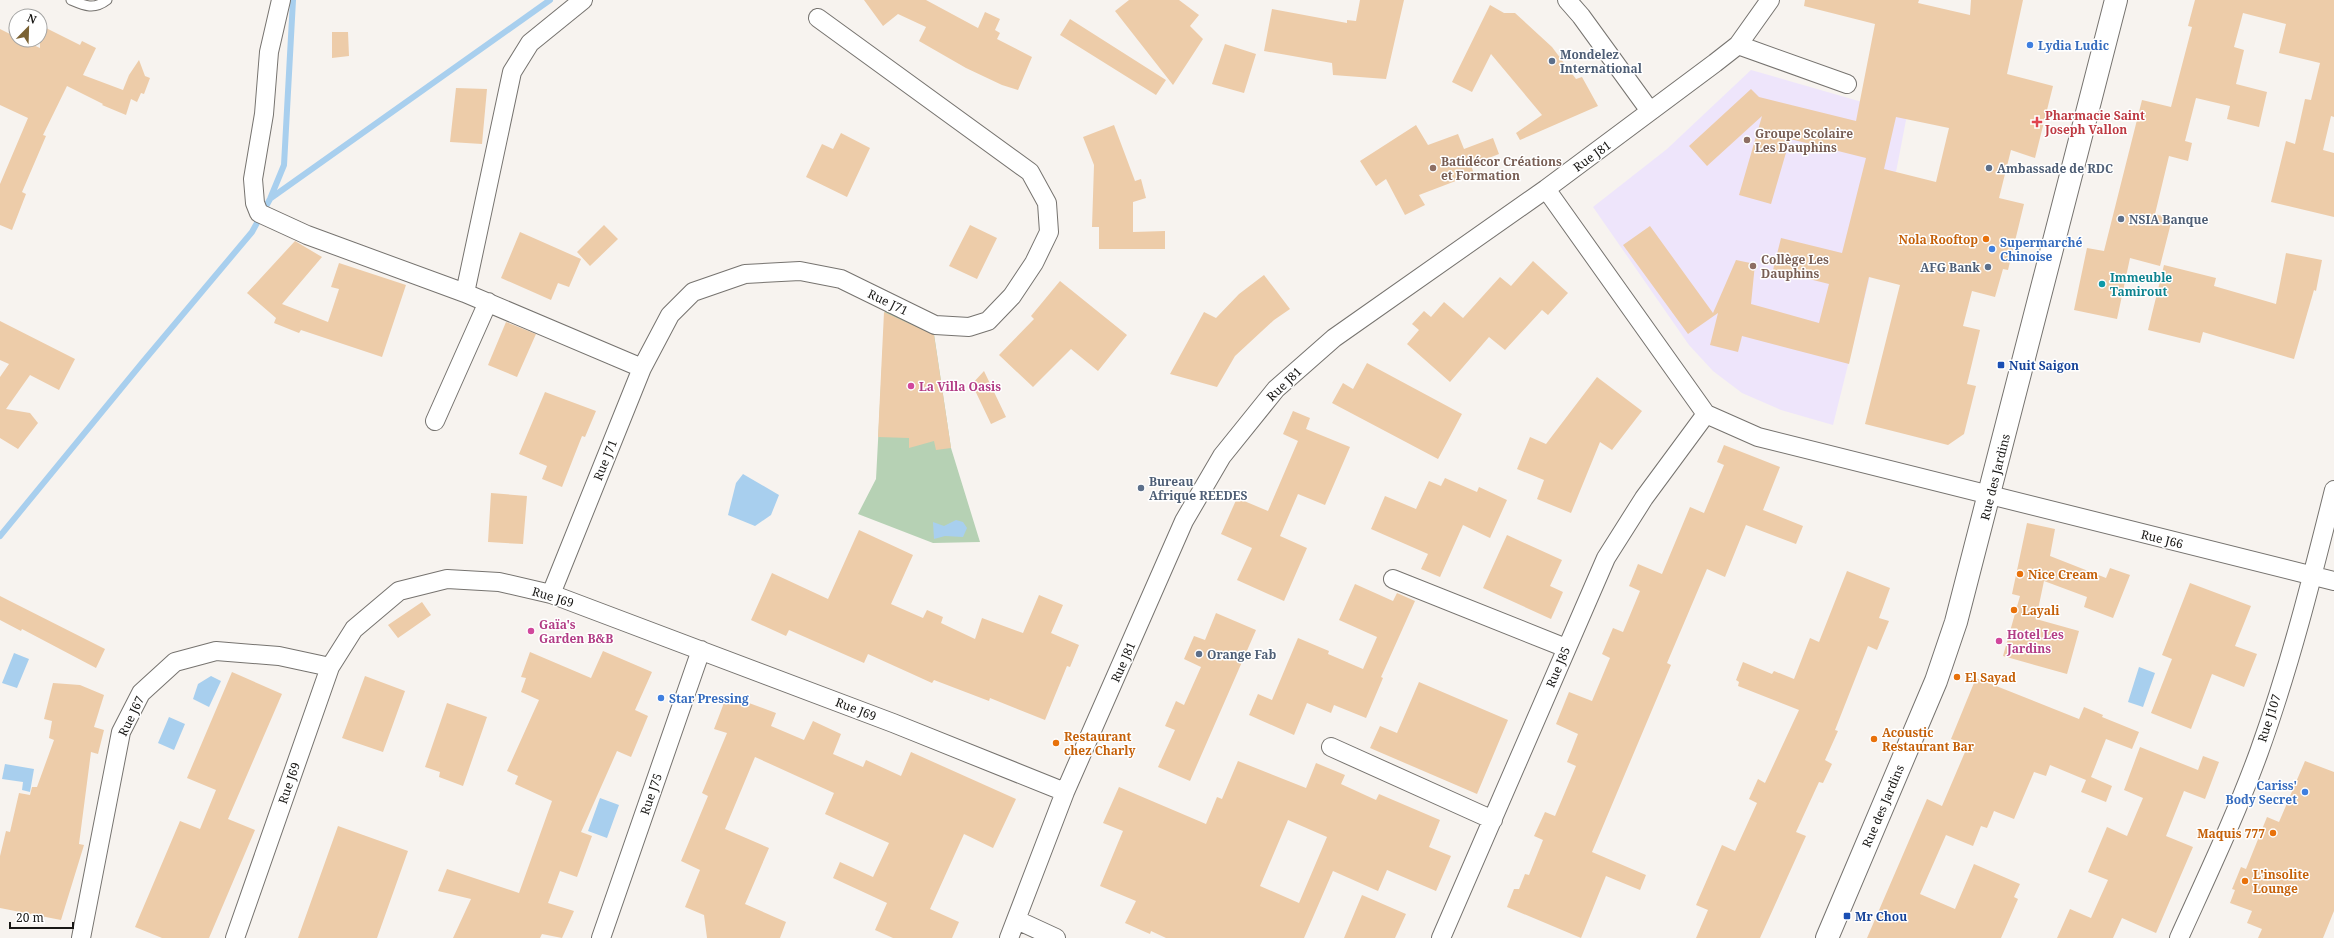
<svg xmlns="http://www.w3.org/2000/svg" width="2334" height="938" font-family="'Noto Serif',serif">
<rect width="100%" height="100%" fill="#f7f3ef"/>
<path fill="#eee5fb" d="M1751,70l156,45 -11,57 -63,253 -52,-15 -39,-17 -29,-22 -24,-26 -96,-138 74,-58z"/>
<path fill="#b6d1b4" d="M885,309l49,25 17,114 29,94 -47,1 -75,-29 18,-35z"/>
<path fill="#a8cfee" d="M743,474l36,21 -8,20 -16,11 -27,-11 8,-32z
M956,520l7,2 4,6 -4,9 -18,-1 -11,3 -1,-17 11,4z
M14,653l15,6 -12,29 -15,-5z
M2139,667l16,6 -12,34 -15,-5z
M211,676l10,5 -12,26 -16,-8 5,-15z
M169,717l16,7 -11,26 -16,-7z
M5,764l29,5 -4,23 -8,-2 1,-8 -21,-3z
M600,798l19,7 -12,33 -19,-7z"/>
<g fill="none" stroke-linecap="round" stroke-linejoin="round">
<path stroke="#a8cfee" stroke-width="6" d="M271,198l279,-198
M0,536l142,-173 110,-131 18,-33 14,-34 9,-165"/>
</g>
<path fill="#edcca9" fill-rule="evenodd" d="M864,0h62l52,28 7,-16 15,7 -5,11 5,3 -3,6 35,18 -14,33 -16,-5 -36,-17 -47,-27 7,-14 -28,-13 -15,12z
M1129,0h50l20,15 -9,11 13,13 -30,46 -58,-74z
M1360,0h44l-18,79 -53,-4 -1,-12 -68,-12 8,-42 75,14v-3l9,1z
M1805,0h114l-1,3 52,12 1,-15h52l-16,74 46,12 -18,72 -24,-8 -12,48 25,6 -16,66 -5,-1 -8,28 -23,-6 -9,35 17,4 -13,54 9,2 -12,48 -16,11 -83,-21 35,-139 -31,-8 -20,87 -107,-28 -4,16 -28,-7 8,-32 -30,21 -65,-89 27,-19 63,87 23,-53 19,4 -4,40 68,19 10,-39 -56,-14 8,-32 61,15 24,-95 -76,-19 -19,65 -32,-9 23,-79 -55,50 -18,-20 62,-57 8,8 97,24 19,-97 -71,-18zM1896,117l53,11 -13,54 -52,-13z
M2195,0h139v117l-3,-1 -8,34 11,3v64l-63,-15 15,-61 9,3 10,-45 6,1 9,-37 -41,-10 7,-29 -43,-11 -9,34 10,3 -8,34 31,8 -8,35 -32,-8 3,-13 -34,-8 -11,43 7,2 -4,18 -19,-5 -14,58 17,5 -12,47 -30,-8 -13,61 -43,-9 13,-62 17,3 38,-151 29,7 21,-80 -4,-1z
M1490,5l14,8h11l37,34 24,32 6,-2 16,29 -78,34 -4,-7 26,-18 -51,-61 -19,38 -20,-10z
M1070,19l96,61 -10,15 -96,-60z
M40,25l40,20 2,-4 14,7 -13,27 40,15 6,-15 10,-15 6,16 5,2 -6,16 -3,-1 -4,9 -6,-3 -5,16 -24,-10 1,-1 -36,-18 -24,49 3,1 -24,56 4,2 -14,36 -12,-5v-41l28,-66 -28,-13v-76l16,8v3h6l18,8z
M332,32h16l1,24 -17,2z
M1225,44l31,10 -12,39 -32,-9z
M456,88l31,1 -5,55 -32,-2z
M1114,125l21,56 6,-2 5,19 -13,4v30l32,-1v18h-66v-22h-7l2,-62 -11,-28z
M1416,125l12,20 30,-11 6,15 29,-11 6,16 -28,11 3,9 -55,21 6,10 -20,10 -19,-36 -10,7 -16,-25z
M841,133l29,15 -23,49 -41,-20 16,-33 11,5z
M604,225l14,14 -28,27 -13,-14z
M970,225l27,13 -20,41 -28,-13z
M520,232l61,27 -12,28 -11,-4 -7,17 -50,-22z
M295,241l27,16 -40,47 46,18 11,-33 -8,-2 8,-24 67,22 -24,72 -81,-27 -2,3 -25,-10 2,-5 -29,-25z
M2286,253l36,7 -6,31 -2,-1 -20,69 -91,-27 -3,11 -52,-13 16,-65 52,13 -2,8 62,18z
M1533,261l35,32 -20,22 -6,-5 -37,40 -16,-13 -39,45 -43,-38 12,-14 -7,-6 12,-13 7,6 13,-15 19,16 37,-41 11,9z
M1264,275l26,34 -16,11 -39,36 -18,31 -47,-13 34,-62 12,6 23,-24z
M1060,281l67,54 -29,36 -27,-22 -38,38 -34,-32 35,-36 -3,-3z
M884,312l50,23 17,113 -15,2 -2,-9 -25,7v-10l-31,-1z
M0,321l75,38 -16,31 -29,-15 -24,34 24,4 8,10 -20,26 -18,-11v-61l9,-13 -9,-4z
M506,322l30,12 -19,43 -29,-12z
M1367,363l95,51 -24,45 -106,-56 11,-20 10,6z
M984,371l22,46 -15,7 -19,-40z
M1597,377l45,34 -30,39 -12,-8 -29,71 -34,-14 7,-19 -27,-11 13,-32 16,7z
M545,392l51,19 -11,26 -3,-1 -20,51 -20,-8 5,-13 -28,-12z
M1293,411l17,7 -4,11 44,18 -25,58 -27,-11 -18,42 27,12 -23,53 -47,-21 15,-32 -31,-14 16,-36 31,13 30,-70 -15,-7z
M1724,445l56,22 -17,43 40,16 -7,18 -50,-19 -21,52 -18,-8 -40,94 4,2 -79,187 54,23 -6,15 -34,-14 -25,62 -74,-31 7,-18h5l6,-15 4,1 14,-35 -9,-4 11,-24 10,4 21,-50 -9,-4 11,-28 -22,-10 13,-32 23,9 18,-43 -8,-4 11,-26 10,4 17,-41 -11,-5 9,-22 24,10 28,-67 14,6 20,-48 -7,-3z
M1445,478l32,14 2,-5 28,13 -17,38 -27,-13 -23,52 -19,-8 7,-15 -57,-25 14,-33 31,13 13,-28 12,5z
M491,493l36,3 -4,48 -35,-2z
M2027,523l28,6 -5,27 56,22 4,-10 20,7 -17,43 -29,-11 3,-10 -43,-16 -8,38 43,12 -12,43 -64,-18 17,-60 -8,-2z
M859,530l54,25 -22,49 32,14 4,-8 16,7 -2,6 34,16 7,-21 41,15 16,-38 24,10 -12,28 28,12 -9,22 -3,-1 -22,54 -55,-22 -1,3 -55,-21 -2,3 -64,-29 -4,9 -75,-33 -3,6 -35,-16 21,-47 56,26z
M1507,535l55,25 -12,26 13,6 -12,27 -68,-31z
M1847,571l43,17 -11,30 10,3 -12,29 -9,-4 -33,84 3,1 -13,29 7,4 -9,19 -4,-1 -23,50 10,4 -46,102h-64l12,-28 -12,-5 26,-60 13,6 22,-48 -8,-4 9,-20 7,4 34,-73 -61,-24 1,-4 -3,-2 7,-18 29,12 2,-3 20,8 16,-41 9,4z
M2190,583l61,23 -16,40 22,8 -13,33 -32,-13 -21,55 -40,-16 21,-54 -10,-4z
M1355,584l38,17 4,-8 18,8 -34,76 2,1 -17,40 -32,-13 -3,8 -24,-10 -13,32 -45,-20 9,-21 14,6 26,-62 31,13 -1,3 35,15 14,-32 -38,-17z
M0,596l105,53 -9,19 -74,-39 -1,2 -21,-11z
M422,602l9,13 -33,23 -10,-13z
M1216,613l40,17 -66,151 -32,-14 17,-37 -10,-4 11,-25 8,4 17,-38 -17,-8 10,-23 11,4z
M603,651l49,21 -17,38 13,6 -17,41 -14,-6 -36,81 11,4 -15,41 -17,-6 -12,32 26,8 -12,27 -20,-4 -2,4h-87l18,-39 -33,-8 9,-22 72,24 33,-92 -37,-17 3,-8 -11,-5 32,-71 -18,-8 5,-14 -5,-1 9,-25 61,26z
M232,672l50,22 -54,125 27,11 -46,108h-47l-27,-11 45,-106 20,8 16,-39 -29,-12z
M365,676l40,15 -22,61 -41,-14z
M1976,678l103,41 5,-12 19,8 -1,2 37,15 -7,17 -26,-10 -15,38 21,9 -6,16 -25,-10 5,-12 -36,-15 -4,11 -12,-4 -20,47 -20,-8 -7,17 -6,-2 -8,20 -27,-11 -26,59 35,15 19,-45 46,20 -6,13 4,2 -17,39h-134l60,-139 15,7 26,-61 -17,-6z
M1419,682l89,38 -31,74 -107,-46 10,-22 17,7z
M53,683l27,2 24,10 -10,32 10,3 -6,24 -7,-2 -12,92 5,1 -23,75 -61,-12v-52l6,-25 4,1 9,-39 11,2 2,-8h5l17,-47 -5,-2 3,-17 -8,-2z
M727,695l49,18 -5,13 33,14 9,-19 28,13 -8,20 30,13 3,-7 35,16 10,-24 105,47 -23,49 -29,-14 -34,75 29,13 -7,16h-59l-18,-8 12,-27 -54,-25 7,-16 33,15 16,-34 -64,-29 9,-21 -79,-36 -30,72 44,19 -24,56 41,18 -6,16h-73l-3,-23 -19,-8 15,-37 -19,-9 27,-65 -6,-3 25,-60 -13,-4z
M447,703l40,14 -24,69 -24,-9 1,-5 -15,-5z
M2140,747l58,23 5,-14 16,6 -14,37 -21,-8 -18,45 27,11 -37,86 -34,-15 -9,20h-56l13,-29 21,9 17,-38 -20,-8 19,-45 20,9 16,-38 -19,-8z
M1238,761l68,27 10,-25 29,12 -4,9 35,16 3,-6 61,26 -11,27 22,9 -15,35 -49,-21 -9,21 -45,-20 -29,67h-138l-15,-7 -1,3 -25,-11 11,-22 -36,-15 23,-55 -20,-8 16,-36 87,37 11,-27 5,2zM1288,820l39,17 -28,66 -39,-17z
M2305,761l29,11v139l-11,27h-65l4,-9 -15,-6 5,-12 -22,-8 5,-13 -3,-1 9,-22 5,2 21,-52 12,5z
M338,826l70,25 -31,87h-79z
M1362,895l44,19 -11,24h-51z"/>
<g fill="none" stroke-linecap="round" stroke-linejoin="round">
<g stroke="#76736f" stroke-width="11">
<path id="lane" d="M71,0c14,6 23,10 36,0"/>
</g>
<g stroke="#76736f" stroke-width="20">
<path id="street" d="M281,0l-12,52 -5,62 -11,65 2,24 4,10 48,22 158,58 177,75
M1567,0l14,16 69,95
M1738,45l109,39
M1546,189l160,225 52,23 576,144
M465,293l47,-221 18,-29 53,-43
M435,421l53,-119
M1393,579l173,69
M551,594l91,-226 28,-53 23,-23 52,-18 55,-3 41,8 94,46 34,2 19,-6 24,-25 22,-33 15,-31 -2,-29 -17,-31 -212,-154
M1331,747l162,73
M1017,920l39,18
M81,938l40,-206 20,-39 34,-31 41,-11 63,5 51,11
M235,938l95,-271 24,-38 45,-38 48,-12 52,3 52,12 342,129 172,69
M601,938l100,-288
M1009,938l56,-146 119,-271 38,-65 54,-67 58,-51 212,-149 169,-126 23,-18 32,-45
M1441,938l165,-380 38,-60 62,-84
M2179,938c28,-62 57,-123 80,-186 31,-86 53,-174 75,-262"/>
</g>
<g stroke="#76736f" stroke-width="24">
<path id="secondary" d="M1827,938l109,-257 20,-59 160,-622"/>
</g>
<use href="#lane" stroke="#fff" stroke-width="9"/>
<use href="#street" stroke="#fff" stroke-width="18"/>
<use href="#secondary" stroke="#fff" stroke-width="22"/>
</g>
<g fill="#3f7fe0" stroke="#fff" stroke-width="1.5">
<circle cx="2030" cy="45" r="4"/>
<circle cx="1992" cy="249" r="4"/>
<circle cx="661" cy="698" r="4"/>
<circle cx="2305" cy="792" r="4"/>
</g>
<g fill="#5c6f8a" stroke="#fff" stroke-width="1.5">
<circle cx="1552" cy="61" r="4"/>
<circle cx="1989" cy="168" r="4"/>
<circle cx="2121" cy="219" r="4"/>
<circle cx="1988" cy="267" r="4"/>
<circle cx="1141" cy="488" r="4"/>
<circle cx="1199" cy="654" r="4"/>
</g>
<path fill="#e0444e" stroke="#fff" stroke-width="1.5" d="M2035 116h4v4h4v4h-4v4h-4v-4h-4v-4h4z"/>
<g fill="#8d6e63" stroke="#fff" stroke-width="1.5">
<circle cx="1747" cy="140" r="4"/>
<circle cx="1433" cy="168" r="4"/>
<circle cx="1753" cy="266" r="4"/>
</g>
<g fill="#e8710a" stroke="#fff" stroke-width="1.5">
<circle cx="1986" cy="239" r="4"/>
<circle cx="2020" cy="574" r="4"/>
<circle cx="2014" cy="610" r="4"/>
<circle cx="1957" cy="677" r="4"/>
<circle cx="1874" cy="739" r="4"/>
<circle cx="1056" cy="743" r="4"/>
<circle cx="2273" cy="833" r="4"/>
<circle cx="2245" cy="881" r="4"/>
</g>
<circle fill="#0f9aa8" stroke="#fff" stroke-width="1.5" cx="2102" cy="284" r="4"/>
<g fill="#1a4fb4" stroke="#fff" stroke-width="1.5">
<rect x="1997" y="361" width="8" height="8" rx="2"/>
<rect x="1843" y="912" width="8" height="8" rx="2"/>
</g>
<g fill="#d1479c" stroke="#fff" stroke-width="1.5">
<circle cx="911" cy="386" r="4"/>
<circle cx="531" cy="631" r="4"/>
<circle cx="1999" cy="641" r="4"/>
</g>
<g text-anchor="middle" dominant-baseline="central" stroke-width="3" stroke-linejoin="round" paint-order="stroke">
<g font-size="12" font-weight="bold" fill="#366cbe" stroke="#fff" text-anchor="start">
<text x="2038" y="45">Lydia Ludic</text>
<text x="2000" y="242">Supermarché<tspan x="2000" dy="14">Chinoise</tspan></text>
<text x="669" y="698">Star Pressing</text>
<text x="2297" y="785" text-anchor="end">Cariss'<tspan x="2297" dy="14">Body Secret</tspan></text>
</g>
<g font-size="12" font-weight="bold" fill="#4e5e75" stroke="#fff" text-anchor="start">
<text x="1560" y="54">Mondelez<tspan x="1560" dy="14">International</tspan></text>
<text x="1997" y="168">Ambassade de RDC</text>
<text x="2129" y="219">NSIA Banque</text>
<text x="1980" y="267" text-anchor="end">AFG Bank</text>
<text x="1149" y="481">Bureau<tspan x="1149" dy="14">Afrique REEDES</tspan></text>
<text x="1207" y="654">Orange Fab</text>
</g>
<g font-size="12" font-weight="bold" fill="#be3a42" stroke="#fff" text-anchor="start">
<text x="2045" y="115">Pharmacie Saint<tspan x="2045" dy="14">Joseph Vallon</tspan></text>
</g>
<g font-size="12" font-weight="bold" fill="#785e54" stroke="#fff" text-anchor="start">
<text x="1755" y="133">Groupe Scolaire<tspan x="1755" dy="14">Les Dauphins</tspan></text>
<text x="1441" y="161">Batidécor Créations<tspan x="1441" dy="14">et Formation</tspan></text>
<text x="1761" y="259">Collège Les<tspan x="1761" dy="14">Dauphins</tspan></text>
</g>
<g font-size="12" fill="#191816" stroke="#fff">
<text transform="translate(1592 156) rotate(-36)">Rue J81</text>
<text transform="translate(888 302) rotate(26)">Rue J71</text>
<text transform="translate(1284 384) rotate(-44)">Rue J81</text>
<text transform="translate(605 460) rotate(-68)">Rue J71</text>
<text transform="translate(1995 477) rotate(-76)">Rue des Jardins</text>
<text transform="translate(2162 539) rotate(14)">Rue J66</text>
<text transform="translate(553 597) rotate(17)">Rue J69</text>
<text transform="translate(1123 662) rotate(-66)">Rue J81</text>
<text transform="translate(1558 667) rotate(-67)">Rue J85</text>
<text transform="translate(856 709) rotate(21)">Rue J69</text>
<text transform="translate(131 716) rotate(-64)">Rue J67</text>
<text transform="translate(2269 718) rotate(-72)">Rue J107</text>
<text transform="translate(289 783) rotate(-71)">Rue J69</text>
<text transform="translate(651 794) rotate(-71)">Rue J75</text>
<text transform="translate(1883 806) rotate(-67)">Rue des Jardins</text>
</g>
<g font-size="12" font-weight="bold" fill="#c56008" stroke="#fff" text-anchor="start">
<text x="1978" y="239" text-anchor="end">Nola Rooftop</text>
<text x="2028" y="574">Nice Cream</text>
<text x="2022" y="610">Layali</text>
<text x="1965" y="677">El Sayad</text>
<text x="1882" y="732">Acoustic<tspan x="1882" dy="14">Restaurant Bar</tspan></text>
<text x="1064" y="736">Restaurant<tspan x="1064" dy="14">chez Charly</tspan></text>
<text x="2265" y="833" text-anchor="end">Maquis 777</text>
<text x="2253" y="874">L'insolite<tspan x="2253" dy="14">Lounge</tspan></text>
</g>
<g font-size="12" font-weight="bold" fill="#0d838f" stroke="#fff" text-anchor="start">
<text x="2110" y="277">Immeuble<tspan x="2110" dy="14">Tamirout</tspan></text>
</g>
<g font-size="12" font-weight="bold" fill="#164399" stroke="#fff" text-anchor="start">
<text x="2009" y="365">Nuit Saigon</text>
<text x="1855" y="916">Mr Chou</text>
</g>
<g font-size="12" font-weight="bold" fill="#b23c85" stroke="#fff" text-anchor="start">
<text x="919" y="386">La Villa Oasis</text>
<text x="539" y="624">Gaïa's<tspan x="539" dy="14">Garden B&amp;B</tspan></text>
<text x="2007" y="634">Hotel Les<tspan x="2007" dy="14">Jardins</tspan></text>
</g>
</g>
<g transform="translate(28 28) rotate(23)"><circle r="19" fill="#ffffff" stroke="#a3a3a2"/>
<path d="M0-3L7 15L0 10L-7 15Z" fill="#7b6233"/>
<text y="-6" font-size="11" font-weight="bold" text-anchor="middle" fill="#191816">N</text>
</g>
<path d="M10 922v6h63v-6" fill="none" stroke="#191816" stroke-width="2"/>
<text x="16" y="922" font-size="12" fill="#191816" stroke="#ffffff" stroke-width="3" paint-order="stroke">20 m</text>
</svg>
